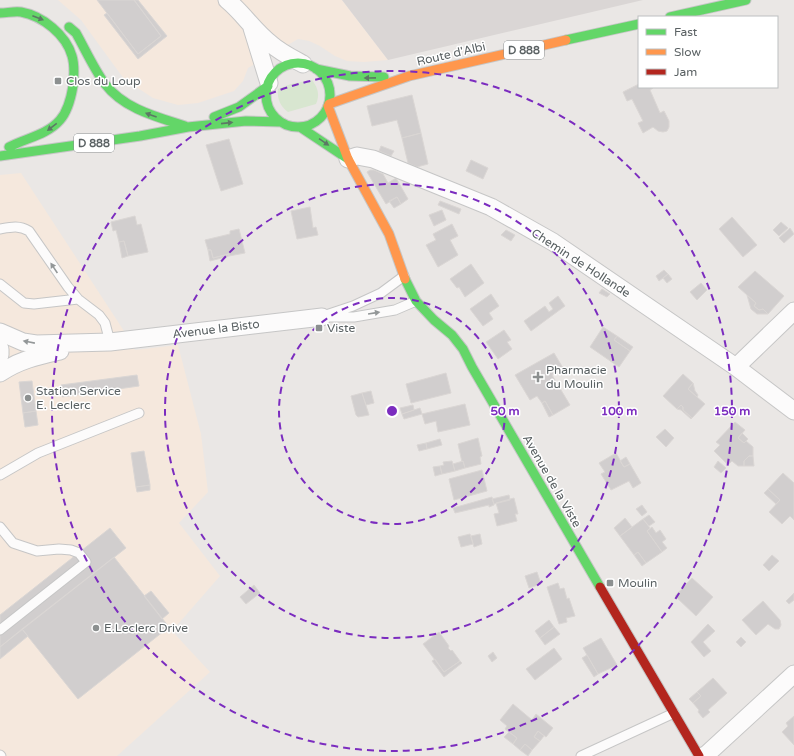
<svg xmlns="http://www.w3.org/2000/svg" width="794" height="756" font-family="'Varela Round',sans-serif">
<rect width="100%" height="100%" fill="#eae7e5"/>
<path fill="#f5e8dd" d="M58,0h284l46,60 -24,2 -17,-1 -12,-5 -15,-10 -11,-5 -11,-2 -50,29 -5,13 -9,10 -36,12 -20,2 -25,-7 -29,-19 -43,-59z
M21,173l103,158 11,19 43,-5 23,89 7,58 -29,31 41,53 -48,55 38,41 -93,84h-117v-581z"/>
<path fill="#dad6d5" d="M342,0h301l-255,60z"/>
<path fill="#d8e6d0" d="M312,80c6,8 8,15 4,24l-28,8c-8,-6 -11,-13 -10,-23l13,-5z"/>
<path fill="#d1cece" stroke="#dad6d4" d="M97,0h37l27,36 -23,18z
M134,0h4l29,36 -29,23 -34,-44 3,-2 31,41 23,-18z
M639,84v3h14v1l-3,2 10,23 4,-2 5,10v6l-2,4 -4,1 -5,-1 -5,-4 -10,6 -5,-10 5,-2 -11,-22 -5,2 -4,-9z
M412,95l9,38 -19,5 -5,-18 -25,6 -5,-20z
M421,133l7,31 -11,3 -9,-4 -6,-25z
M229,139l14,45 -22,7 -15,-46z
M381,146l13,5 -3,5 -12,-5z
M471,160l17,8 -5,11 -17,-8z
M370,170h4l9,4 5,9 8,-5 12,21 -7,5 -4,-7 -11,7 -19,-32z
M397,197l4,7 -7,4 -5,-7z
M440,201l21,8 -2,5 -21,-9z
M310,207l3,21 3,-1 2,8 -21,4 -6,-28z
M442,210l4,10 -12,6 -5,-11z
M135,216l2,9 4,-1 7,28 -20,4 -4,-15 -5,1 -3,-12 -3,1 -2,-9z
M732,217l25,28 -14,12 -24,-28z
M781,222l7,6 -9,8 -6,-6z
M452,224l6,12 -8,4 8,15 -20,12 -12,-22 10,-5 -3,-6z
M790,228l4,6 -10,9 -5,-5z
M239,229l6,24 -16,3v-2l-16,4 -2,-8h-3l-3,-10 25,-6v-3z
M506,230l9,5 -4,6 -10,-6z
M124,241l4,15 -6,2 -3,-16z
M208,250h3l2,8 16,-4v2l-19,5z
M471,264l13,19 -19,14 -6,-10 -2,1 -7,-9z
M664,270l4,4 -9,7 -3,-5z
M755,271l29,25 -16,18 -5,-5 -4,1 -5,-4 2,-3 -18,-16z
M668,274l4,5 -5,4 -4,-5z
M701,283l6,7 -10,10 -7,-8z
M602,289l8,5 -3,3 -8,-4z
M491,294l8,12 -10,7 4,6 -10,7 -13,-17z
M747,295l9,8 -2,3 5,4 4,-1 5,5h-11l-6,-5z
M558,296l7,10 -34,25 -7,-10 21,-15 4,6 4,-3 -4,-6z
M603,327l14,9 -3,4 16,11 -11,16 -29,-20z
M504,330l7,10 -4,2 5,7 -14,10 -12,-17z
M617,336l16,11 -3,4 -16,-11z
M554,353l9,15 -11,7 18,30 -17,10 -8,-14 -3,2 -5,-7 -7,4 -15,-25z
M446,373l5,20 -40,10 -5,-19z
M683,374l10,9 -5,6 17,15 -13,14 -9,-8v-3l-2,-2 -4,4 -14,-13z
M137,375l2,11 -77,11 -1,-12z
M32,381l4,30 -13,2 -4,-31z
M693,383l2,8 3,4 -1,2 -9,-8z
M371,391l3,12 -8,2 -4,-12z
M362,393l7,22 -11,2 -2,-2 -5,-19z
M545,401l8,14 -4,2 -7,-14z
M465,404l5,21 -32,7 -2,-11 -11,3 -3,-10z
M413,405l1,5 -12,4 -2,-6z
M681,405l2,2v3l9,8 -1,1 -10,-9 -4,-1z
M420,408l2,6 -18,5 -2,-5z
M36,411l2,14 -13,2 -2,-14z
M735,422l10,8 -7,8 6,5 2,-2 7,6v9h-4l-5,5v5h-6l-6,-5 -4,4 -14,-14 6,-6 -4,-3z
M665,429l9,9 -8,9 -10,-10z
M742,433l6,6 -4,4 -6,-5z
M478,438l4,18 -2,1 1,7 -16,4 -2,-7 -1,1 -4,-18z
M440,439l2,6 -15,4 -1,-6z
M426,443l1,6 -8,2 -2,-6z
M144,451l6,34 -14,2 -5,-34z
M616,453l8,14 6,-3 11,19 -8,5 -4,-7 -18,9 -10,-16 4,-2 -6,-9z
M749,456h4l1,10h-10v-5z
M626,457l4,7 -6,3 -4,-6z
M452,461l3,10 -13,3 -2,-8 4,-1 -1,-3z
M463,461l2,7 -10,3 -2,-7z
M718,461l8,7 -5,5 -7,-6z
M440,466l2,8 -7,2 -2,-9z
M482,470l5,21 -33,9 -5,-21z
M783,473l11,10v37l-4,-4 -8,8 -13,-12 11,-12 -12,-11z
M150,485v5l-13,2 -1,-5z
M768,489l12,11 -4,4 -12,-11z
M509,495l1,5 -16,4 -2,-5z
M492,497l2,8 -5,2v-2l-34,8 -2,-5z
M514,498l4,16h-3l2,7 -20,5 -3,-12 5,-1 -3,-10z
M642,505l5,7 -5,4 -6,-7z
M649,515l6,7 -6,4 -6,-7z
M625,518l7,9 -12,9 -6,-8z
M643,519l7,9 -3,3 15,21 -16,11 -8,-11 -4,3 -14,-19z
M652,527l4,6 4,-3 6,9 -4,3 5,6 -5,4 -15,-21z
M110,528l16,20 -126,99v-32z
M470,534l3,10 -12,3 -3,-10z
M480,534l2,10 -8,3 -3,-11z
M638,552l8,11 -4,3 -8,-11z
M772,555l7,6 -10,10 -6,-6z
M114,557l55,70 -91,72 -56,-70z
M537,572l4,12 -12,4 -4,-12z
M692,578l21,19 -17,19 -21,-20z
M558,583l2,6 4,-1 3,11 2,-1 6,18 -9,2 1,4 -8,2 -12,-37z
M254,585l6,8 -14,11 -6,-7z
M151,591l18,22 -7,6 -18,-23z
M794,593v7l-5,4 -3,-3z
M763,601l17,19 1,5 -2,4h-4l-7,-5 -12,11 -14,-15z
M549,620l5,7 -14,11 -5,-7z
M708,624l7,7 -12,11 8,9 -7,6 -13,-15z
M554,627l6,7 -15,11 -5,-7z
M22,629l6,7 -28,23v-12z
M439,632l10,14 -1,2 3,3 1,-1 8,11 -16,11 -21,-28z
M741,637l5,5 -5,5 -5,-5z
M601,638l16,27 -19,9 -15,-26z
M554,648l8,11 -27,21 -9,-11z
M493,652l4,6 -5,4 -4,-6z
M587,655l11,19 -4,3 -12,-19z
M435,659l9,13 16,-11 2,2 -18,14 -12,-16z
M713,678l14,15 -19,17 2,2 -7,6 -5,-6 1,-2 -6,-7 8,-7 -4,-4z
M697,692l4,4 -8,7 -4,-4z
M513,704l19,16 4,-6 17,14 -7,9 -8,-6 -4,6 6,4 -8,9 -7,-6 -5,6 -7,-6 4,-6 -12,-9 2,-3 -7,-6z
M794,716v29l-12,-13 6,-6 -2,-3z
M538,731l6,5 -4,5 -6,-4z
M509,732l8,6 -4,6 -9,-7z
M525,744l7,6 -4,6 -8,-6z"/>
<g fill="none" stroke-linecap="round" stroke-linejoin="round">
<g stroke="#c6c6c6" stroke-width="11">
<path id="lane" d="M0,229c11,-2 19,-4 29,2l39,56 10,12 21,16 6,8 5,19
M0,284l24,19 10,1 44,-5
M329,314l24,-8 28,-13 23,-17
M322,317h32l41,-7 21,-9
M0,475l38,-22 101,-40
M0,527l13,16 24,8 22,-2 12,1 8,3 7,9 -86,68
M0,755l1,1
M581,756l93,-43"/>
</g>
<g stroke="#c6c6c6" stroke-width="19">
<path id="street" d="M227,0c16,13 27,31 44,44 9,8 21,14 32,20
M252,28l17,55
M348,159l9,-3 16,3 118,48 62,35 183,125 58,44
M0,332l23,10 13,2 74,-2 212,-25
M0,349v6
M736,367l58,-56
M0,373c19,-13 38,-17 60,-22
M703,756l4,-2 87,-80"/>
</g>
<g stroke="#c6c6c6" stroke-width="11">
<path id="fast" d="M0,13c7,0 14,-2 21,-1 22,4 45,23 51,44 3,10 2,21 1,30 -2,12 -5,25 -13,34 -13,15 -34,18 -51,27
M670,17l76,-17
M69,27l7,6c9,16 18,36 29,51 19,25 52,33 80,42
M566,40l73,-16
M266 95a32 32 0 1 1 64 0a32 32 0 1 1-64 0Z
M316,69l34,7 34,1
M214,117l25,-10 29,-21
M300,127l48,32
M0,156l140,-20 48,-9 58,-6 35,1
M405,279l11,22 18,19 18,15 11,14 9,18 128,220"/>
</g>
<g stroke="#c6c6c6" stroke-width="11">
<path id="slow" d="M329,104l80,-28 157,-36
M328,106l20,53 41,75 16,45"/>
</g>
<g stroke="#c6c6c6" stroke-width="11">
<path id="jam" d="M600,587l99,169"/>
</g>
<use href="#lane" stroke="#fcfbfb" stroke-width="9"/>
<use href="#street" stroke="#fcfbfb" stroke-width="17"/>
<use href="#fast" stroke="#63d668" stroke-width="9"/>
<use href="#slow" stroke="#ff974d" stroke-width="9"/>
<use href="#jam" stroke="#b3261e" stroke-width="9"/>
</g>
<defs><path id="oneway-solid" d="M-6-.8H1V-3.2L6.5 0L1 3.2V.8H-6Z"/></defs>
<g fill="#5c7864">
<use href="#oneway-solid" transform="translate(38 18) rotate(21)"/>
<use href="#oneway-solid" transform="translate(370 78) rotate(179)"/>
<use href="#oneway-solid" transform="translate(151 115) rotate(-160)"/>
<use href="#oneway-solid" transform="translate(227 123) rotate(-6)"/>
<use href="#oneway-solid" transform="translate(52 127) rotate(142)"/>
<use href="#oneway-solid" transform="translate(324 142) rotate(34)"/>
</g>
<g fill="#939798">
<use href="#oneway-solid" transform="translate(54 268) rotate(-124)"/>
<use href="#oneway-solid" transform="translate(374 313) rotate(-9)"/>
<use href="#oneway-solid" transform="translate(29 342) rotate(-169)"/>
</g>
<g fill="none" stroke="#7b2cbf" stroke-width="2" stroke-dasharray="7 5">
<circle cx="392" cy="411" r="113"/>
<circle cx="392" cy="411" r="227"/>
<circle cx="392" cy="411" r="340"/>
</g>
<g fill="#8c9090" stroke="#fff" stroke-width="1.5">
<rect x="54" y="77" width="8" height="8" rx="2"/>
<rect x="315" y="324" width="8" height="8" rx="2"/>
<path d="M536 371h4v4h4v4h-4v4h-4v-4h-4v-4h4z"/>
<circle cx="28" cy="398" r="4"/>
<rect x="606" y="579" width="8" height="8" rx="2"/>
<circle cx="96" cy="628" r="4"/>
</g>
<g text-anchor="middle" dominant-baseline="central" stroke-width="3" stroke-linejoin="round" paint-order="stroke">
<g fill="#fff" stroke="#8c9092" stroke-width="1">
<rect x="504" y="41" width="40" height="18" rx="3"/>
<rect x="74" y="134" width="40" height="18" rx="3"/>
</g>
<g font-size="11" font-weight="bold" fill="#5a6163">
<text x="524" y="50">D 888</text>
<text x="94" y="143">D 888</text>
</g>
<g font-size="12" fill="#5a6163" stroke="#fff">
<text transform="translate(451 54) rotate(-13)">Route d'Albi</text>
<text transform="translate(581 263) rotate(33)">Chemin de Hollande</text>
<text transform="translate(216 329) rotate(-7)">Avenue la Bisto</text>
<text transform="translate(552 481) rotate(60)">Avenue de la Viste</text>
</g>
<g font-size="12" fill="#5a6163" stroke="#fff" text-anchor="start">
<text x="66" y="81">Clos du Loup</text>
<text x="327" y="328">Viste</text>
<text x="546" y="370">Pharmacie<tspan x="546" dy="14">du Moulin</tspan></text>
<text x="36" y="391">Station Service<tspan x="36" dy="14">E. Leclerc</tspan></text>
<text x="618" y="583">Moulin</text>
<text x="104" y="628">E.Leclerc Drive</text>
</g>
</g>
<circle cx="392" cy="411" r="6" fill="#7b2cbf" stroke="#fff" stroke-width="2"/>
<g font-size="12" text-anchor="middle" font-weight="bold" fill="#7b2cbf" stroke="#fff" stroke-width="3" stroke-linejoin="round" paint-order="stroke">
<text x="505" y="415">50 m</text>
<text x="619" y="415">100 m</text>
<text x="732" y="415">150 m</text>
</g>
<rect x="638" y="16" width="140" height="72" fill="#ffffff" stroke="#bdc0c1"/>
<rect x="646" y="29" width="20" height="6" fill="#63d668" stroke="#bdc0c1"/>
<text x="674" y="36" font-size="12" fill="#5a6163">Fast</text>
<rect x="646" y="49" width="20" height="6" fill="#ff974d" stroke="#bdc0c1"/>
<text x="674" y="56" font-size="12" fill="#5a6163">Slow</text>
<rect x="646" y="69" width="20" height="6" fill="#b3261e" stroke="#bdc0c1"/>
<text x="674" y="76" font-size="12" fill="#5a6163">Jam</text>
</svg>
